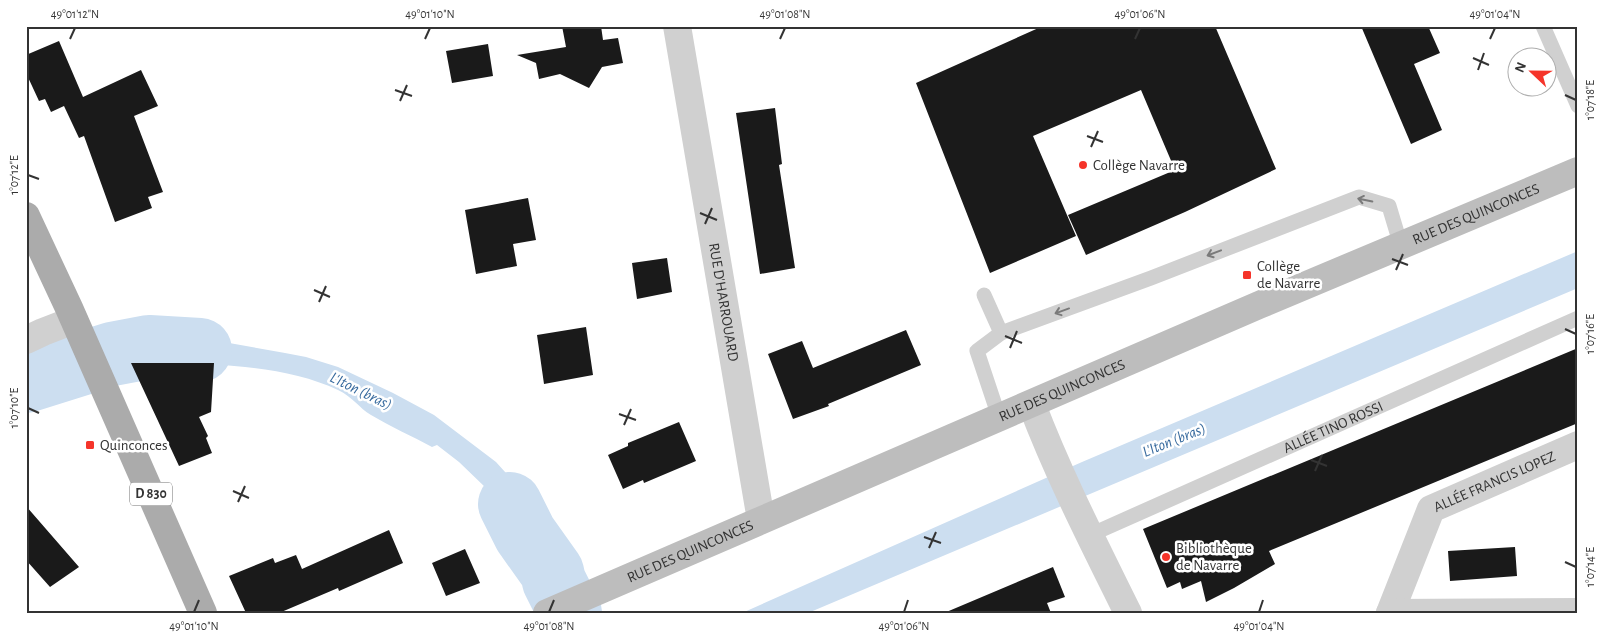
<svg xmlns="http://www.w3.org/2000/svg" width="1604" height="639" font-family="'Alegreya Sans',sans-serif">
<rect width="100%" height="100%" fill="#fff"/>
<path fill="#ccdef0" d="M1578,251v37l-770,325h-66l340,-151z
M117,336l3,5 81,-3 84,15 21,4 32,10 55,26 41,22 62,47 18,20 43,72 10,21 -21,10 -60,-97 -27,-26 -22,-17 -5,2c-20,-11 -41,-20 -61,-32 -12,-7 -18,-18 -33,-25 -48,-23 -114,-26 -167,-27 -18,0 -36,-2 -52,4l-15,-30z
M55,359l9,23 -38,13v-27z"/>
<g fill="none" stroke-linecap="round" stroke-linejoin="round">
<path stroke="#ccdef0" stroke-width="64" d="M26,381l86,-27 37,-7 51,3
M510,504l15,30 27,38 2,9 16,32"/>
</g>
<path fill="#1a1a1a" d="M562,26h39l2,14 15,-2 5,25 -21,4 -13,21 -29,-14 -21,5 -3,-16 -19,-8 49,-8z
M1043,26h172l61,143 -91,43 -99,43 -18,-40 107,-45 -34,-80 -108,46 43,100 -86,37 -74,-190z
M1361,26h67l12,27 -26,11 28,66 -31,14z
M59,41l24,56 58,-27 17,36 -24,10 29,76 -15,5 4,11 -37,14 -31,-86 -5,2 -15,-32 -13,6 -6,-13 -6,2 -13,-28v-18z
M488,44l5,32 -41,7 -6,-32z
M775,108l7,56 -3,1 16,103 -35,6 -24,-161z
M528,198l8,42 -23,4 4,22 -41,8 -11,-64z
M667,258l5,34 -35,7 -5,-36z
M586,327l7,48 -49,9 -7,-49z
M906,330l15,35 -93,39 1,2 -36,13 -25,-65 34,-13 11,27z
M1578,348v75l-309,128 6,13 -41,24 -28,14 -5,-21 -19,8 -2,-7 -13,6 -24,-59z
M131,363h83l-3,49 -12,5 9,19 -2,2 6,15 -33,13z
M679,422l17,39 -52,22 -1,-3 -20,9 -15,-34 20,-9v-3z
M26,506l53,61 -29,20 -24,-27z
M389,530l14,33 -64,28 -1,-3 -59,25h-33l-17,-37 44,-18 2,5 21,-8 6,14z
M1515,547l2,29 -67,5 -2,-30z
M465,549l15,34 -34,13 -14,-33z
M1053,567l12,30 -18,6 4,10h-107z"/>
<g fill="none" stroke-linecap="round" stroke-linejoin="round">
<g stroke="#d0d0d0" stroke-width="15">
<path d="M1543,26l35,80"/>
<path d="M984,295l17,38"/>
<path d="M999,417l-22,-66 24,-18 150,-55 208,-81 30,9 12,40"/>
<path id="s1" d="M1090,535l488,-217"/>
</g>
<g stroke="#d0d0d0" stroke-width="28">
<path id="s2" d="M677,26l84,494"/>
<path d="M26,340l17,-8 31,-12"/>
<path d="M1032,405c27,71 62,139 96,208"/>
<path id="s3" d="M1390,613l41,-104 147,-64"/>
<path d="M1390,613l188,-1"/>
</g>
<path stroke="#bdbdbd" stroke-width="28" id="s4" d="M547,613l712,-308 319,-134"/>
<path stroke="#ababab" stroke-width="28" d="M26,216l43,92 134,305"/>
</g>
<defs><path id="oneway-shaft" d="M-6 0H5M1.5-3L5.5 0L1.5 3" fill="none" stroke-width="1.6" stroke-linecap="round" stroke-linejoin="round" transform="scale(1.25)"/></defs>
<g stroke="#7a7a7a">
<use href="#oneway-shaft" transform="translate(1365 200) rotate(-168)"/>
<use href="#oneway-shaft" transform="translate(1214 253) rotate(159)"/>
<use href="#oneway-shaft" transform="translate(1062 311) rotate(160)"/>
</g>
<path fill="none" stroke="#333" stroke-width="2" d="M70,39l5,-11M425,39l5,-11M780,39l5,-11M1135,39l5,-11M1490,39l5,-11M1473,58l16,7M1478,70l6,-17M395,90l17,6M1565,95l11,5M400,101l7,-16M1087,136l16,6M1091,147l7,-16M28,175l11,4M700,213l17,7M705,224l7,-16M1392,259l16,6M1396,270l7,-16M314,290l16,7M319,302l7,-16M1565,329l11,5M1005,336l17,7M1010,348l7,-17M28,408l11,5M619,414l17,6M624,425l7,-16M1311,460l16,6M1315,471l7,-16M233,491l16,7M238,502l7,-16M924,537l17,6M929,548l7,-16M1565,562l11,5M194,612l5,-12M549,612l5,-12M904,612l4,-12M1259,612l4,-12"/>
<g fill="#f5342a" stroke="#fff" stroke-width="2">
<circle cx="1083" cy="165" r="5"/>
<rect x="1242" y="270" width="10" height="10" rx="2.5"/>
<rect x="85" y="440" width="10" height="10" rx="2.5"/>
<circle cx="1166" cy="557" r="5"/>
</g>
<g text-anchor="middle" dominant-baseline="central" stroke-width="5" stroke-linejoin="round" paint-order="stroke">
<rect fill="#fff" stroke="#707070" stroke-width="1" x="130" y="482.5" width="42" height="23" rx="4"/>
<g font-size="14" font-weight="bold" fill="#333">
<text x="151" y="494">D 830</text>
</g>
<g font-size="15" fill="#333" stroke="#fff" text-anchor="start">
<text x="1093" y="165">Collège Navarre</text>
<text x="1257" y="266">Collège<tspan x="1257" dy="17">de Navarre</tspan></text>
<text x="100" y="445">Quinconces</text>
<text x="1176" y="548">Bibliothèque<tspan x="1176" dy="17">de Navarre</tspan></text>
</g>
<g font-size="15" fill="#333" stroke="#fff">
<text stroke="none"><textPath href="#s4" startOffset="1011">RUE DES QUINCONCES</textPath></text>
<text stroke="none"><textPath href="#s2" startOffset="280">RUE D'HARROUARD</textPath></text>
<text stroke="none"><textPath href="#s4" startOffset="561">RUE DES QUINCONCES</textPath></text>
<text stroke="none"><textPath href="#s1" startOffset="266">ALLÉE TINO ROSSI</textPath></text>
<text stroke="none"><textPath href="#s3" startOffset="181">ALLÉE FRANCIS LOPEZ</textPath></text>
<text stroke="none"><textPath href="#s4" startOffset="156">RUE DES QUINCONCES</textPath></text>
</g>
<g font-size="16" font-style="italic" fill="#376a9e" stroke="#fff">
<text transform="translate(361 391) rotate(26)">L'Iton (bras)</text>
<text transform="translate(1174 440) rotate(-22)">L'Iton (bras)</text>
</g>
</g>
<rect width="1604" height="639" fill="none" stroke="#ffffff" stroke-width="55"/>
<g transform="translate(1532 72) rotate(292)"><circle r="24" fill="#ffffff" stroke="#adadad"/>
<path d="M0-4L9 19L0 12L-9 19Z" fill="#f5342a"/>
<text y="-8" font-size="14" font-weight="bold" text-anchor="middle" fill="#333333">N</text>
</g>
<rect x="28" y="28" width="1548" height="584" fill="none" stroke="#333" stroke-width="2"/>
<g font-size="12" text-anchor="middle" fill="#333">
<text x="75" y="18">49°01'12"N</text>
<text x="430" y="18">49°01'10"N</text>
<text x="785" y="18">49°01'08"N</text>
<text x="1140" y="18">49°01'06"N</text>
<text x="1495" y="18">49°01'04"N</text>
<text transform="translate(1590 100) rotate(-90)" y="4">1°07'18"E</text>
<text transform="translate(14 175) rotate(-90)" y="4">1°07'12"E</text>
<text transform="translate(1590 334) rotate(-90)" y="4">1°07'16"E</text>
<text transform="translate(14 408) rotate(-90)" y="4">1°07'10"E</text>
<text transform="translate(1590 567) rotate(-90)" y="4">1°07'14"E</text>
<text x="194" y="630">49°01'10"N</text>
<text x="549" y="630">49°01'08"N</text>
<text x="904" y="630">49°01'06"N</text>
<text x="1259" y="630">49°01'04"N</text>
</g>
</svg>
